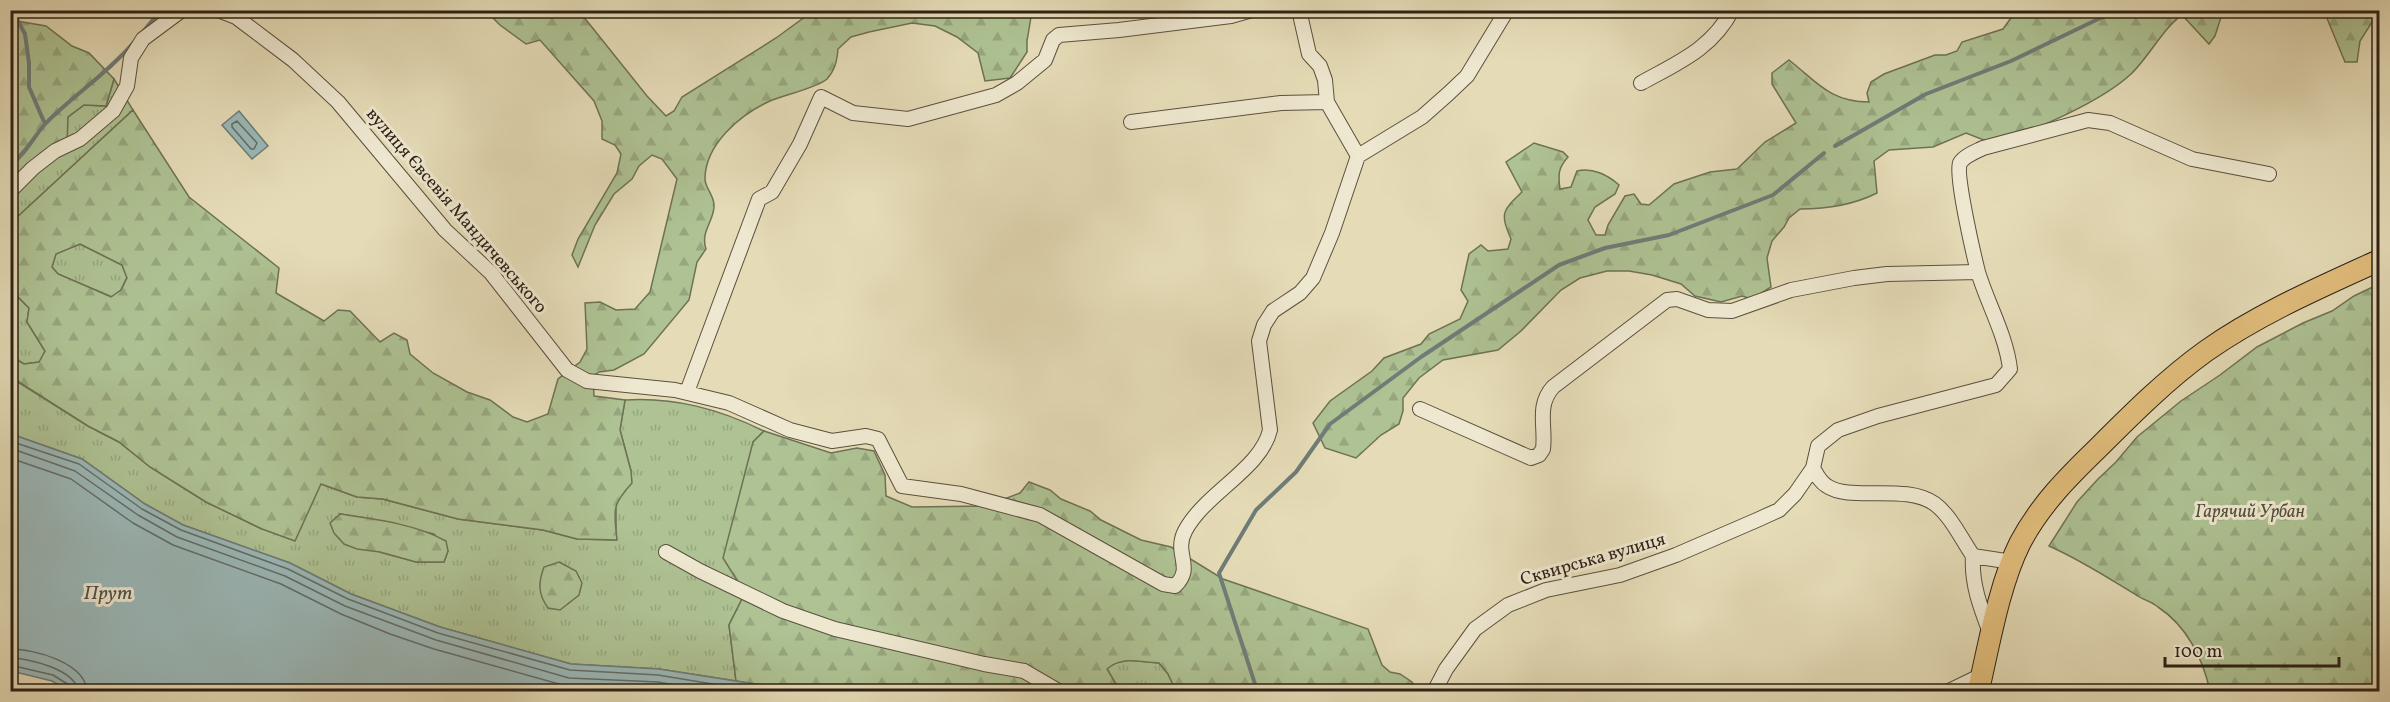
<svg xmlns="http://www.w3.org/2000/svg" width="2390" height="702" font-family="Vollkorn,serif">
<defs>
<pattern id="grass-tufts" width="24" height="20" patternUnits="userSpaceOnUse" patternTransform="scale(1.5)"><rect width="24" height="20" fill="#aec293"/><path d="M3 7l-1-3M5 7V3M7 7l1-3M15 17l-1-3M17 17v-4M19 17l1-3" fill="none" stroke="#96a67e"/></pattern>
<pattern id="forest-firs" width="22" height="20" patternUnits="userSpaceOnUse" patternTransform="scale(1.5)"><rect width="22" height="20" fill="#aec293"/><path d="M5 1l3.5 6h-7zM16 11l3.5 6h-7z" fill="#96a67e"/></pattern>
</defs>
<rect width="100%" height="100%" fill="#e5dcb7"/>
<filter id="stains"><feTurbulence type="fractalNoise" baseFrequency=".00333" numOctaves="4"/><feColorMatrix values="0 0 0 0 .2 0 0 0 0 .09 0 0 0 0 .02 0 0 0 .5 -.17"/></filter>
<radialGradient id="worn" r=".72"><stop offset=".6" stop-color="#630" stop-opacity="0"/><stop offset="1" stop-color="#630" stop-opacity=".3"/></radialGradient>
<path fill="url(#grass-tufts)" stroke="#6e7254" stroke-width="1.5" fill-rule="evenodd" d="M114,79l19,31 -119,110 3,30 -6,1v-60l57,-74 16,-12 22,1z
M80,244l42,21 5,12 -6,13 -9,7 -54,-23 -6,-7 4,-14z
M16,295l13,13 -2,14 18,29 -5,11 -16,2 -13,-8 -1,-59z
M10,377l78,49 31,16 31,25 56,35 56,27 59,-45 36,13 25,2 76,20 85,11 34,9 39,1v-40l15,-29 -11,-41 5,-30c50,-3 94,9 139,31l-11,11 -8,151 -16,32 7,56 -77,-12 -88,-5 -131,-37 -89,-33 -61,-31 -107,-38 -38,-21 -63,-45 -71,-25zM340,514l31,5 63,15 14,17 -4,11h-28l-36,-10z
M1129,660l30,3 9,11 8,17h-52l-7,-5 -10,-17 7,-6z"/>
<path fill="url(#forest-firs)" stroke="#6e7254" stroke-width="1.5" fill-rule="evenodd" d="M486,11h93l68,85 19,20 8,-5 8,-14 94,-59 37,-27h219l-5,30v11l-17,26 -25,3 -7,-28 -21,-16 -22,-11 -23,-3 -43,9 -18,5 -13,12c-1,12 -3,21 -11,30 -10,9 -43,16 -57,22 -29,13 -65,43 -65,78 0,9 9,16 9,26 1,15 -14,26 -8,44l-9,13 -8,38 -45,54 -30,16 -15,2 -6,4 1,20 31,4 -5,30 11,41 1,12c-21,23 -18,27 -15,57l-40,-1 -34,-9 -85,-11 -75,-20 -26,-2 -36,-13 -26,57 -33,-12 -56,-27 -56,-35 -31,-25 -31,-16 -77,-49 -1,-21 14,8 15,-2 6,-11 -18,-29 2,-14 -13,-13 -5,2v-46l6,-1 -3,-30 119,-110 56,87 90,71 -3,25 48,28 14,-11 12,1 30,31 14,-9 13,7 3,14 23,19 34,19 23,8 23,17 14,5 21,-8 10,-35 22,-17 7,-13 -2,-46 15,-1 16,8 19,-1 15,-17 27,-113 -15,-20 -10,-4 -13,11 -7,13 -18,15 -19,31 -17,42 -6,-12 6,-16 39,-66 4,-19 -6,-9 -13,-6v-18l-8,-20 -54,-61 -14,4 -26,-19zM80,244l42,21 5,13 -6,12 -10,7 -53,-23 -6,-7 4,-13z
M2016,11h207l-8,25 -6,8 -27,-29c-17,11 -34,43 -51,59 -30,28 -98,57 -137,70l-28,-11 -33,14 -44,3 -15,11 3,32c-24,12 -50,16 -77,16l-11,9 -5,9 -12,14 -5,17 4,29 -19,12 -10,-3 -21,6 -26,-6 -14,-12 -29,-9 -23,-4h-22l-27,7 -19,12 -40,41 -23,19 -55,10 -24,18 -16,20v13l-4,13 -18,11 -25,23 -31,-10 -12,-25 17,-22 42,-30 12,-13 37,-14 8,-10 31,-15 8,-18 -7,-11 8,-36 12,-9 7,6 20,-2 3,-10c-11,-26 -9,-28 11,-47l-16,-30 28,-19 29,9 5,5c-10,11 -10,18 -8,32l11,-2 6,-16c15,-4 31,4 42,14l-4,9 -20,13 -7,13 8,15h9l3,-10 17,-29 9,-2 7,10 8,1 25,-21 36,-12 27,-3 28,-27 31,-19 -24,-39v-11l17,-13c28,22 41,42 80,42l-2,-9 4,-11 13,-8 51,-19h11l11,-4 5,-9 41,-13z
M2324,11h55l-19,30 -3,21h-12z
M11,20l35,6 26,20 17,7 25,26 -8,27 -22,-1 -16,12 -1,28 -56,46z
M2379,284v407h-169c-7,-32 -23,-65 -52,-84 -6,-5 -14,-7 -20,-11 -30,-18 -57,-36 -89,-50l28,-44 21,-23 18,-17 21,-25 44,-36 39,-26 37,-28 46,-24 29,-12 22,-15z
M764,431l67,22 26,-5 17,3 11,24 1,21 26,11 74,-1 34,-13 9,-11 21,8 11,9 29,12 11,9 40,20 30,7 52,32 145,50 14,36 8,7 10,2 12,8 5,9h-241l-8,-17 -9,-11c-18,0 -36,-8 -52,6l10,17 7,5 -324,1 -64,-11 -7,-56 16,-32 -22,-35 30,-116z
M340,514c35,5 75,10 106,27l2,10 -4,11h-28l-36,-10 -23,-3 -13,-5 -10,-11 -4,-10z
M559,562l17,9 6,12 -3,12 -19,15 -12,-2c-10,-14 -10,-25 -4,-41z"/>
<path fill="#9bb9b9" stroke="#6f7c78" stroke-width="1.5" d="M239,111l29,35 -16,13 -30,-34z
M11,434l71,25 63,45 38,21 107,38 61,31 89,33 131,37 88,5 141,22h-731l-17,-10 -41,-10z"/>
<g fill="none" stroke-linecap="round" stroke-linejoin="round">
<path stroke="#646d68" stroke-width="1.5" d="M237,121l20,22 -3,6h-3l-19,-22v-3z
M10,441l69,23 63,45 39,21 107,39 60,30 90,34 132,37 88,5 103,17
M10,448l65,23 63,44 39,22 108,39 60,30 91,34 133,38 89,4 59,10
M10,458l61,21 62,44 40,22 108,39 60,30 49,20 44,15 132,37 93,6
M10,649c25,0 76,14 77,43
M10,658c19,0 67,12 68,34
M10,665l43,10 16,10 2,7"/>
<path stroke="#6f7c78" stroke-width="4" d="M12,10l13,24 4,29v24l16,37
M142,33l19,-23
M1835,146l91,-52 85,-33 106,-51
M10,165c16,-11 24,-29 36,-42 29,-29 63,-51 89,-82
M1255,692v-8l-36,-111 37,-63 40,-38 34,-48 91,-67 138,-92 46,-17 64,-13 104,-40 51,-42"/>
<g stroke="#5b503e" stroke-width="16">
<path id="street" d="M218,10l18,7 57,43 45,42 107,128 46,43 76,97 20,11 88,9 54,13 61,27 42,11 34,-5 12,3 24,47 59,8 79,21 123,69 12,2c20,-19 -2,-32 10,-55 20,-38 76,-62 85,-101l-11,-89 5,-16 9,-14 27,-18 13,-15 19,-45 26,-77 64,-39 26,-23 19,-18 40,-66
M1299,10l10,44 11,12 5,14 2,22
M1641,83c36,-20 71,-34 91,-73
M1131,122l150,-19 46,-1 31,54
M10,191l23,-23 22,-17 25,-12 33,-28 14,-25 4,-28 12,-19 39,-29
M687,392l72,-193 13,-7 28,-48 21,-47 32,16 55,6 88,-24 21,-12 28,-23 8,-20 6,-5 60,-5 112,-14 21,-6
M1420,409l111,49 8,-3 4,-6c3,-22 -7,-43 10,-62l114,-87 10,-1 31,11 24,1 59,-21 63,-12 33,-4 91,-2
M1813,468c4,7 7,14 14,18 23,16 79,-3 108,18 16,12 27,36 38,52l39,6
M666,552l34,19 83,40 52,18 149,35 40,7 36,21
M1973,556c-2,28 8,53 18,79
M1434,692l12,-23 29,-40 33,-24 38,-15 74,-15 56,-20 81,-35 22,-10 16,-16 18,-26 5,-22 20,-16 40,-14 118,-31 14,-16c-4,-34 -22,-64 -32,-97 -4,-16 -23,-97 -18,-109 4,-7 15,-11 23,-15l105,-28 22,3 82,36 77,15
M1947,692l35,-17"/>
</g>
<g stroke="#2d2116" stroke-width="23">
<path id="primary" d="M1978,692c11,-47 21,-107 42,-149 20,-38 48,-66 78,-95 34,-34 69,-69 108,-97 54,-38 115,-64 174,-91"/>
</g>
<use href="#street" stroke="#eee8d0" stroke-width="14"/>
<use href="#primary" stroke="#e2be7c" stroke-width="21"/>
</g>
<g text-anchor="middle" dominant-baseline="central" stroke-width="6" stroke-linejoin="round" paint-order="stroke">
<g font-size="18" fill="#2d2116" stroke="#eee8d0">
<text transform="translate(456 211) rotate(49)">вулиця Євсевія Мандичевського</text>
<text transform="translate(1593 560) rotate(-16)">Сквирська вулиця</text>
</g>
<g font-size="18" font-style="italic" fill="#54513c" stroke="#eee8d0">
<text x="2250" y="512">Гарячий Урбан</text>
</g>
<g font-size="20" font-style="italic" fill="#4e4f47" stroke="#eee8d0">
<text x="108" y="594">Прут</text>
</g>
</g>
<rect width="2390" height="702" fill="none" stroke="#e5dcb7" stroke-width="36"/>
<rect x="12" y="12" width="2366" height="678" fill="none" stroke="#2d2116" stroke-width="3"/>
<rect x="18" y="18" width="2354" height="666" fill="none" stroke="#2d2116" stroke-width="1.5"/>
<path d="M2165 657v9h174v-9" fill="none" stroke="#2d2116" stroke-width="3"/>
<text x="2174" y="657" font-size="18" fill="#2d2116" stroke="#eee8d0" stroke-width="4.5" paint-order="stroke">100 m</text>
<rect width="100%" height="100%" filter="url(#stains)"/>
<rect width="100%" height="100%" fill="url(#worn)"/>
</svg>
